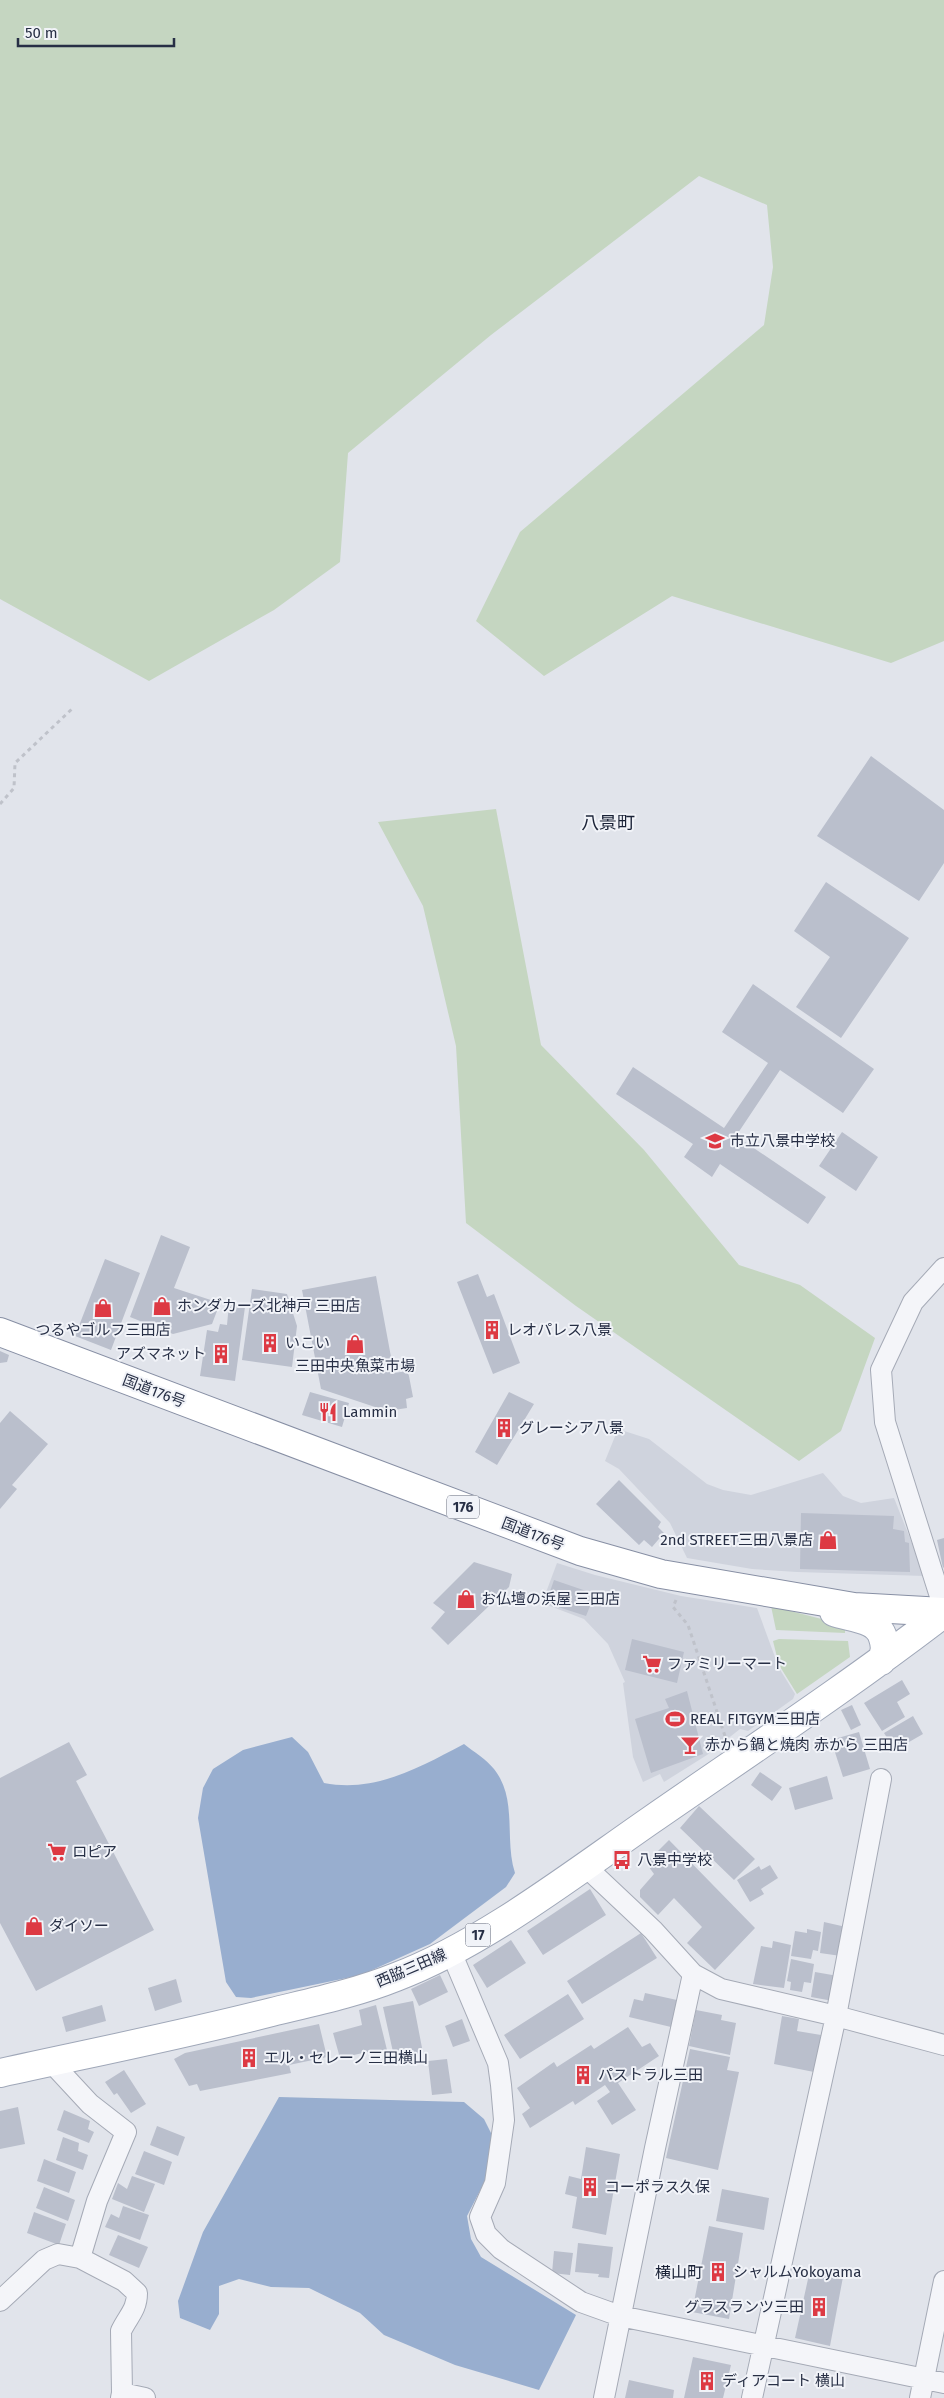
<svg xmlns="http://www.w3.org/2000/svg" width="944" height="2398" font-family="'Fira Sans','Noto Sans JP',sans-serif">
<rect width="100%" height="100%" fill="#e1e4eb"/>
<path fill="#cfd3dd" d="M618,1429l31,10 58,45 16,6 28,5 72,-22 20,23 18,7 33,-5 31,78 -128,-4 -45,-3 -65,-11 -17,-35 -51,-54 -14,-8z
M557,1563l38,12 86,21 76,12 22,60 16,26 -2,5 -45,32 -8,-2 -33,26 -43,27 -4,-8 -17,8 -10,-25 -10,-74 2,-1 -17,-38 -24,-25 -42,-16z"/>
<path fill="#c5d6c1" d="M0,0h944v641l-53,22 -219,-67 -128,80 -68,-55 44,-89 244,-207 9,-58 -6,-62 -68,-29 -208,159 -143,118 -8,109 -66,48 -125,71 -149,-82z
M496,809l45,236 103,105 95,115 61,20 75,53 -34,93 -42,30 -223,-155 -110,-83 -10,-177 -33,-140 -45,-84z
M771,1606l74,19v8l-69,-3z
M779,1639l69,2 2,16 -53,37 -18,-29 -6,-24z"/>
<path fill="#98aecf" d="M292,1737l16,15 16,31c52,10 96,-16 140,-39 10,8 22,15 30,25 24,30 10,70 21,104l-9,14 -76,57 -69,31 -110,23 -15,-1 -10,-15 -28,-164 5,-30 10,-19 30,-19z
M279,2097l185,5 20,17 10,20 -6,36 -21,41 4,23 10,18 95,58 -37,75 -84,-25 -71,-30 -24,-22 -51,-25 -38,-1 -32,-8 -20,7v28l-9,16 -30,-12 -2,-17 25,-69z"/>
<path fill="#babfcc" d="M871,756l73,54v53l-25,38 -102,-65z
M826,882l83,56 -68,100 -45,-31 34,-50 -36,-26z
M753,984l121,85 -31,44 -63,-43 -44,66 90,61 -18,27 -88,-60 -8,13 -28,-20 9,-13 -77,-50 17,-27 91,61 44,-65 -46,-31z
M842,1132l36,25 -22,34 -37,-25z
M161,1235l29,12 -16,41 46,15 -8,21 -39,10 -43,-17z
M105,1259l35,14 -29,77 -36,-14z
M478,1274l9,23 7,-3 26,69 -27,11 -36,-92z
M376,1276l18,97 14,-2 5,26 -7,2 1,9 -20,3 -66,-22 -19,-99z
M252,1289l35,5 10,32 -5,41 -50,-7z
M229,1304l16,3 -10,74 -35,-5 7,-46 11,2 2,-8 7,1z
M0,1351l9,4 -2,7 -7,1z
M310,1392l39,11 -7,24 -40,-12z
M509,1392l25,12 -37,61 -22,-13z
M10,1411l38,33 -36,41 5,4 -17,20v-86z
M619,1480l42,42 -3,5 6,6 -12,14 -8,-7 -5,5 -43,-41z
M801,1513l93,3 -1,13 11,2 1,11 4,1 1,29 -110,-3z
M944,1538v29l-1,1 -6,-28z
M474,1562l38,12 -3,13 -61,58 -17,-17 14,-16 -12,-9z
M554,1580l41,14 -9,22 -40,-13z
M632,1639l52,13 -7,31 -52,-13z
M902,1680l8,14 -13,8 8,15 -23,14 -18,-28z
M687,1691l16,63 -52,19 -16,-54 34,-11 -4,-9z
M852,1705l9,20 -10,5 -10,-20z
M913,1716l10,18 -28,16 -11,-17z
M859,1732l11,37 -27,8 -12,-37z
M69,1742l18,33 -11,6 78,149 -118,61 -36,-68v-145z
M760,1772l22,15 -10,14 -21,-16z
M827,1776l6,23 -38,11 -6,-22z
M699,1806l56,53 -21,21 -54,-52z
M669,1840l86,88 -40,42 -28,-27 15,-16 -28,-29 -16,17 -18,-18v-7l14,-16 -8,-11z
M770,1865l8,13 -17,11 3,5 -14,8 -13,-22 22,-14 2,4z
M590,1889l16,26 -63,40 -16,-24z
M824,1922l22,5 -5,29 -21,-3z
M807,1929l14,3 -3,19 -5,-1 -2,9 -20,-3 4,-25 12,2z
M641,1933l16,25 -75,46 -15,-23z
M511,1940l15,23 -39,25 -14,-23z
M773,1941l18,4 -7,43 -31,-4 8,-38 11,2z
M791,1959l23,5 -3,19 -7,-1 -2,10 -12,-2 1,-8 -4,-1z
M815,1972l23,4 -5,25 -22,-4z
M440,1975l8,17 -29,14 -8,-17z
M176,1979l6,23 -27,9 -7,-23z
M645,1993l32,7 -6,27 -42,-10 5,-18 9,2z
M568,1994l16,25 -64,40 -16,-24z
M413,2001l10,52 -12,2 -3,-7 -15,4 -10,-45z
M102,2005l4,16 -40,11 -4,-15z
M376,2005l11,45 -15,3v-2l-32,7 -7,-25 29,-8 -3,-15z
M696,2010l26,5 -1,5 15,3 -6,32 -41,-9z
M782,2016l17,3 -2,12 24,4 -7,37 -40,-8z
M462,2019l8,22 -17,6 -8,-21z
M319,2024l8,33 -38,8 2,8 -91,18 -3,-7 -8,2 -15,-27 11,-6z
M628,2027l14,20 8,-4 9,13 -41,27 18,27 -24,15 -15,-24 13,-9 -5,-7 -30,20 -2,-4 -43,27 -8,-14 8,-6 -13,-20 37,-26 3,5 34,-22 3,4z
M690,2049l40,8 -3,13 12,2 -21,98 -52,-12z
M447,2059l5,34 -20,2 -4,-34z
M124,2070l22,34 -15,9 -14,-20 -3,2 -9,-13z
M18,2107l7,37 -25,5v-38z
M64,2110l26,11 -2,8 6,3 -5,11 -32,-13z
M157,2126l28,11 -7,19 -28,-11z
M63,2137l16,6 -1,8 10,4 -5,15 -27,-10z
M586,2147l34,7 -14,81 -34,-7 5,-31 -12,-3 4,-18 12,3z
M144,2151l28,11 -8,23 -29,-11z
M44,2159l32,13 -7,21 -32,-12z
M132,2176l23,8 -11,28 -32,-13 6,-16 9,6z
M44,2187l31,13 -7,21 -32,-13z
M722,2189l47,9 -5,32 -48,-9z
M123,2206l26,9 -9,25 -35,-13 6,-13 8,4z
M34,2212l32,12 -7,21 -32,-12z
M709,2226l34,7 -14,86 -37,-7z
M118,2235l30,12 -9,21 -30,-13z
M578,2243l35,4 -4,31 -11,-1 1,-3 -24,-2z
M554,2251l19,2 -3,22 -18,-2z
M810,2270l33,7 -13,69 -35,-8z
M693,2357l38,8 -8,33h-39z
M629,2380l45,10 -1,8h-48z"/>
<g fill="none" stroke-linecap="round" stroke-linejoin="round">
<g stroke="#a5aab6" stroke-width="22">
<path id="minor" d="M944,1268l-31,34 -32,68 4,52 59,187
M585,1866l68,64 40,44 28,15 115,27 108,29
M451,1952l47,111 3,22 3,35 -9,63 -15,34 6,17 15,15 80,53 39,14 324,67
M51,2062l39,42 36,28 -29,69 -17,57
M0,2301l44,-41 14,-6 22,4 44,23 13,12c0,17 -9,23 -16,38l1,62
M121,2398l1,-5 23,5
M604,2398l51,-250 38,-174
M752,2398l84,-382 45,-237
M920,2398l24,-117"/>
</g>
<g stroke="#9fa7b8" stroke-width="30">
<path id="primary" d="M834,1612c17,6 44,6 49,26 3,9 2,15 -2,23
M0,2073c91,-20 182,-38 272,-61 41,-10 84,-19 124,-35 87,-33 177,-103 255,-157 98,-68 198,-134 293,-207"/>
</g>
<g stroke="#878fa4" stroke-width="30">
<path id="trunk" d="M0,1332l580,219 81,23 193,33 90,5"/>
</g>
<path stroke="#bfc2ca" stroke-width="3" stroke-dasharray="4 4" stroke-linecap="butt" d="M0,804l14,-16 1,-25 59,-56
M676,1600l-3,7 15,18 38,114"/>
<use href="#minor" stroke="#f4f5f9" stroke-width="20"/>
<use href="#primary" stroke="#fff" stroke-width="28"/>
<use href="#trunk" stroke="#fff" stroke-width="28"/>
</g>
<defs>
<g id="school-bare" transform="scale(1.5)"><path d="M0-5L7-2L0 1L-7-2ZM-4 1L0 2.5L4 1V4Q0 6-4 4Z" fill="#dd3943" stroke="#f1f3f8" stroke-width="2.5" paint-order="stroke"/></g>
<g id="shop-bare" transform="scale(1.5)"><path d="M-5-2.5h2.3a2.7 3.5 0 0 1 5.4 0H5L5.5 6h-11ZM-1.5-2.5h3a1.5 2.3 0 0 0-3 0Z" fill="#dd3943" stroke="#f1f3f8" stroke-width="2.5" paint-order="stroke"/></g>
<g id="building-bare" transform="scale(1.5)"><path d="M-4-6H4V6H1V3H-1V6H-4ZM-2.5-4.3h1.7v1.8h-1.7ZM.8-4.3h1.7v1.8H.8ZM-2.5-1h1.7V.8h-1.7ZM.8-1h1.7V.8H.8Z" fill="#dd3943" stroke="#f1f3f8" stroke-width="2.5" paint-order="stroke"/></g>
<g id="restaurant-bare" transform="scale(1.5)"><path d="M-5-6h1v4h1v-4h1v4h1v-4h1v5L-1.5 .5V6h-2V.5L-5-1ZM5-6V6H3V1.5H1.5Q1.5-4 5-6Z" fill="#dd3943" stroke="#f1f3f8" stroke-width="2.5" paint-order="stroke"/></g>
<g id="supermarket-bare" transform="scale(1.5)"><path d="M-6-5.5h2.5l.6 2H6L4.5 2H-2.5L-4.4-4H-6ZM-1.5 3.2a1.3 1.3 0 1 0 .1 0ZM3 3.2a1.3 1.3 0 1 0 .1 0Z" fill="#dd3943" stroke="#f1f3f8" stroke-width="2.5" paint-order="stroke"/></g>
<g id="stadium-bare" transform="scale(1.5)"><path d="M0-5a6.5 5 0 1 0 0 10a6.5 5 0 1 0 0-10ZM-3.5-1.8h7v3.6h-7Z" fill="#dd3943" stroke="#f1f3f8" stroke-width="2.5" paint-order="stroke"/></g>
<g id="bar-bare" transform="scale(1.5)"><path d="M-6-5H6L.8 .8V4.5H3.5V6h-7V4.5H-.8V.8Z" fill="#dd3943" stroke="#f1f3f8" stroke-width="2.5" paint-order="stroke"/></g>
<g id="bus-bare" transform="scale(1.5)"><path d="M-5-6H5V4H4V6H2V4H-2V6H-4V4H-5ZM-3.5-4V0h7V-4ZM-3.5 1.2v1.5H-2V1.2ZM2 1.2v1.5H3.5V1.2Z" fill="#dd3943" stroke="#f1f3f8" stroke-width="2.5" paint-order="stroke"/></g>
</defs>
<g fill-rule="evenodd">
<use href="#school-bare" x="715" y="1141"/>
<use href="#shop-bare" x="162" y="1306"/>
<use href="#shop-bare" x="103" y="1308"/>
<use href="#building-bare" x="492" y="1330"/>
<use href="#building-bare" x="270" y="1343"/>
<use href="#shop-bare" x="355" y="1344"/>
<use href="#building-bare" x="221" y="1354"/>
<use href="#restaurant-bare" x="328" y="1412"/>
<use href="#building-bare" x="504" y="1428"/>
<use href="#shop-bare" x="828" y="1540"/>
<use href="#shop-bare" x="466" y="1599"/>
<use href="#supermarket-bare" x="652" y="1664"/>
<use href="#stadium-bare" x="675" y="1719"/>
<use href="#bar-bare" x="690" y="1745"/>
<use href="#supermarket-bare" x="57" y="1852"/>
<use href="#bus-bare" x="622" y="1860"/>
<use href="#shop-bare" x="34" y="1926"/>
<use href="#building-bare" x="249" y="2058"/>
<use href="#building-bare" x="583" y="2075"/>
<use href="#building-bare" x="590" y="2187"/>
<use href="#building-bare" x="718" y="2272"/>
<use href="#building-bare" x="819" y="2307"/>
<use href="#building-bare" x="707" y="2381"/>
</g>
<g text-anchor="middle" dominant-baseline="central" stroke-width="4" stroke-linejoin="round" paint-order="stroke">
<g fill="#f1f3f8" stroke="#646a7b" stroke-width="1">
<rect x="447" y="1495.5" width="32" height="23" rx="4"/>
<rect x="465.5" y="1923.5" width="25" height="23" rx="4"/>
</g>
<g font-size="14" font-weight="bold" fill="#272f45">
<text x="463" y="1507">176</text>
<text x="478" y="1935">17</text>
</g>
<g font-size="15" fill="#272f45" stroke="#f1f3f8" text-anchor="start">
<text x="730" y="1141">市立八景中学校</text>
<text x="177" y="1306">ホンダカーズ北神戸 三田店</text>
<text x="103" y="1330" text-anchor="middle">つるやゴルフ三田店</text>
<text x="507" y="1330">レオパレス八景</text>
<text x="285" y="1343">いこい</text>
<text x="206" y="1354" text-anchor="end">アズマネット</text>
<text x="355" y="1366" text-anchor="middle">三田中央魚菜市場</text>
<text x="343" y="1412">Lammin</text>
<text x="519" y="1428">グレーシア八景</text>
<text x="813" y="1540" text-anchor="end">2nd STREET三田八景店</text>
<text x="481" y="1599">お仏壇の浜屋 三田店</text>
<text x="667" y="1664">ファミリーマート</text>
<text x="690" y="1719">REAL FITGYM三田店</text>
<text x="705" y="1745">赤から鍋と焼肉 赤から 三田店</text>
<text x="72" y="1852">ロピア</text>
<text x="637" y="1860">八景中学校</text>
<text x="49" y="1926">ダイソー</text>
<text x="264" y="2058">エル・セレーノ三田横山</text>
<text x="598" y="2075">パストラル三田</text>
<text x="605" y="2187">コーポラス久保</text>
<text x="733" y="2272">シャルムYokoyama</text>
<text x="804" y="2307" text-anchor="end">グラスランツ三田</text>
<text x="722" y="2381">ディアコート 横山</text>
</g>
<g font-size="15" fill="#272f45" stroke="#f1f3f8">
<text transform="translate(154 1391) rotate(21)">国道176号</text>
<text transform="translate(533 1534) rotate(21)">国道176号</text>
<text transform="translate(411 1968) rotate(-23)">西脇三田線</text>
</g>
<g font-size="16" fill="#192136" stroke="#f1f3f8">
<text x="679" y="2272">横山町</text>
</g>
<g font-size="18" fill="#192136" stroke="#f1f3f8">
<text x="608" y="823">八景町</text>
</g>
</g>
<path d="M18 38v8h156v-8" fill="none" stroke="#272f45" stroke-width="2.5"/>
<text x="25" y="38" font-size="15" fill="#272f45" stroke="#f1f3f8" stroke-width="4" paint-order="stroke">50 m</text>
</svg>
